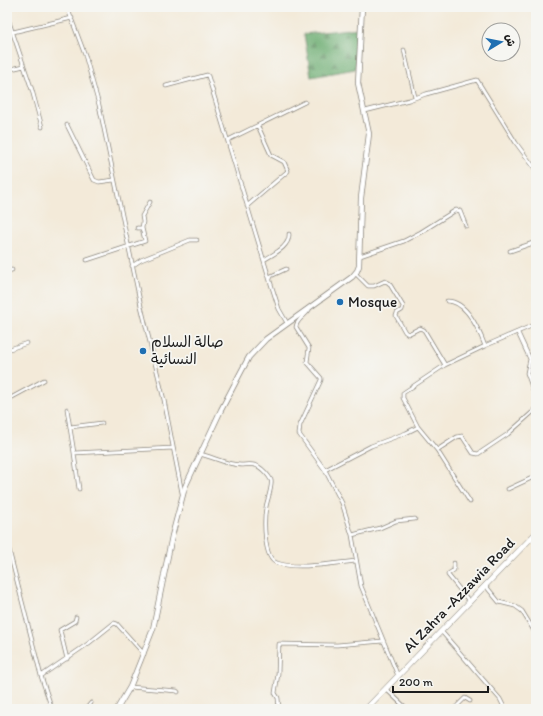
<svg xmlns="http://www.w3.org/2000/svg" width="543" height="716" font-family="Itim,'Playpen Sans Arabic',sans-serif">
<defs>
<pattern id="forest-firs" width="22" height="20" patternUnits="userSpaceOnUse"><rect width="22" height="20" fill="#69ab6e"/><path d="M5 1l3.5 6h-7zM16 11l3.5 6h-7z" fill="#568a5a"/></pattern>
</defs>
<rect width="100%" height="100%" fill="#f6f6f2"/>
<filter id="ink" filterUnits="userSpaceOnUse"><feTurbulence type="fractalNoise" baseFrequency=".025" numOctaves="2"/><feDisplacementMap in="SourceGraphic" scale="8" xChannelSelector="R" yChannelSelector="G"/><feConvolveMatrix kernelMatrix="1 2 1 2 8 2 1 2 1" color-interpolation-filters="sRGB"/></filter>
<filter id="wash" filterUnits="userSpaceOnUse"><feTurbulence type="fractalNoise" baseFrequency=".012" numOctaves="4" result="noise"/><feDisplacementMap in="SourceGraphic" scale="16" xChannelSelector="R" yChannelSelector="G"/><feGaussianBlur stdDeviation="0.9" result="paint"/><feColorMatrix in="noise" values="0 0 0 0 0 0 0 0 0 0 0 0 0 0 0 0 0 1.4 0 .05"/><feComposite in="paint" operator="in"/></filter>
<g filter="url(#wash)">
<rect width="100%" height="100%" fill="#f3ead9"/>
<path fill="url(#forest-firs)" stroke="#426445" d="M359,28l-4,41 -44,8 -7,-43z"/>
</g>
<g filter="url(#ink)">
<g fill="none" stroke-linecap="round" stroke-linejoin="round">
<g stroke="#88837a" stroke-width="4.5">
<path id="minor" d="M67,7l18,48 14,50 42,201 23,94 18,93
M7,16l25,74 10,37
M13,32l59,-14
M404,50l11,47
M7,70l17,-4
M166,86l41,-11 1,1 62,205 9,28 8,14
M365,111l44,-11 17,-6 51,-14 39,63 20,27
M67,125l27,55 5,2 15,-2
M228,140l77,-38
M247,206l41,-35 -4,-9 -13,-7 -13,-29
M142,228l1,-6 -1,-6 8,-14
M510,251l26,-9
M360,256l44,-15 17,-9 35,-22 4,1 6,15
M87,260l58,-19 -3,-13h-5
M264,260c9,-6 26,-13 25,-26
M132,266l9,-6 32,-13 17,-7h7
M7,271l5,-1
M355,273l13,13h6l11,-5 4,2 14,23 -1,4 -5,3 -1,3 9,16 3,2 12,-6 4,2 21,35
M270,279l1,-3 15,-7
M447,301c20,0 32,29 38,45
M309,310c-4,6 -13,10 -13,17l13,21 -2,14 14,16v2l-21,45 -1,9 26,36 17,33 10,32 9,51 37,90
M518,333l12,26 -3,14 9,25
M7,350l20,-7
M7,400l37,-20
M67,409l7,44
M70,427l32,-4
M437,450l20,-13 5,-1 11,17 5,1 30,-20 28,-25
M200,454c13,3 27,11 41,11 6,0 13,-2 18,2 4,2 10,9 12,13 2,5 -4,21 -5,27 -2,12 -3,52 11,56 20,7 57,0 79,-2
M325,470l46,-24 35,-13 12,-6
M79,489l-5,-36 99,-5
M508,489l28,-13
M470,502l-33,-52 -19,-23 -15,-29v-5l42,-28 42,-20 49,-21
M352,535l28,-7 16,-7 19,-2
M7,542l34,134 11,33
M454,563v7l-6,4v1l21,26
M485,585l14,17 16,4 7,5 14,23
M441,631l59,68 5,10
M67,659l-7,-29 15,-9 1,-4
M41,676l48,-33 25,-20 3,1 27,30
M130,687l47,4 1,1
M386,689l21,20
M86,709l5,-6
M279,709l-1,-11 -3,-5 3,-19 1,-30 58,1 46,-4
M454,709l11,-11 5,3"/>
</g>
<g stroke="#88837a" stroke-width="6">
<path id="secondary" d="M117,709l13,-22 23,-58 19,-93 13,-49 36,-77 21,-40 7,-13 17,-18 86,-62 5,-6 2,-5 2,-68 8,-64 -11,-51 4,-76"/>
</g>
<g stroke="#88837a" stroke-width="6">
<path id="primary" d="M366,709l170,-176"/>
</g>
<use href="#minor" stroke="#fff" stroke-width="3"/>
<use href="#secondary" stroke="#fff" stroke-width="4.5"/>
<use href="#primary" stroke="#fff" stroke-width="5"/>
</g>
</g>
<g fill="#1f6fb2" stroke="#f6f6f2" stroke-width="1.5">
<circle cx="340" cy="302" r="4"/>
<circle cx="143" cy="351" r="4"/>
</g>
<g text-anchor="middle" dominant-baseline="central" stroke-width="3.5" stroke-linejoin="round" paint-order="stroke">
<g font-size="15" fill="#1c1c1c" stroke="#f6f6f2" text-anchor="start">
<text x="348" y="302">Mosque</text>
<text x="151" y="342">صالة السلام<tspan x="151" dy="17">النسائية</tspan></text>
</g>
<g font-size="15" fill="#1c1c1c" stroke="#f6f6f2">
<text transform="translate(459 595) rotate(-46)">Al Zahra -Azzawia Road</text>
</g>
</g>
<rect width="543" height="716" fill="none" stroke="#f6f6f2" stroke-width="24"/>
<g transform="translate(501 42) rotate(80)"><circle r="19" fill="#f6f6f2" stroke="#9f9f9c"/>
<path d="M0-3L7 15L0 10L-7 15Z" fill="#1f6fb2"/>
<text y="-6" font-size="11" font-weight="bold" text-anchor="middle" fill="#1c1c1c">ش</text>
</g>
<path d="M393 686v6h95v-6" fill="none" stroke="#1c1c1c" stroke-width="2"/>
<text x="399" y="686" font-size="12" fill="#1c1c1c" stroke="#f6f6f2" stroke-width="3" paint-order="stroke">200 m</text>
</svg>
